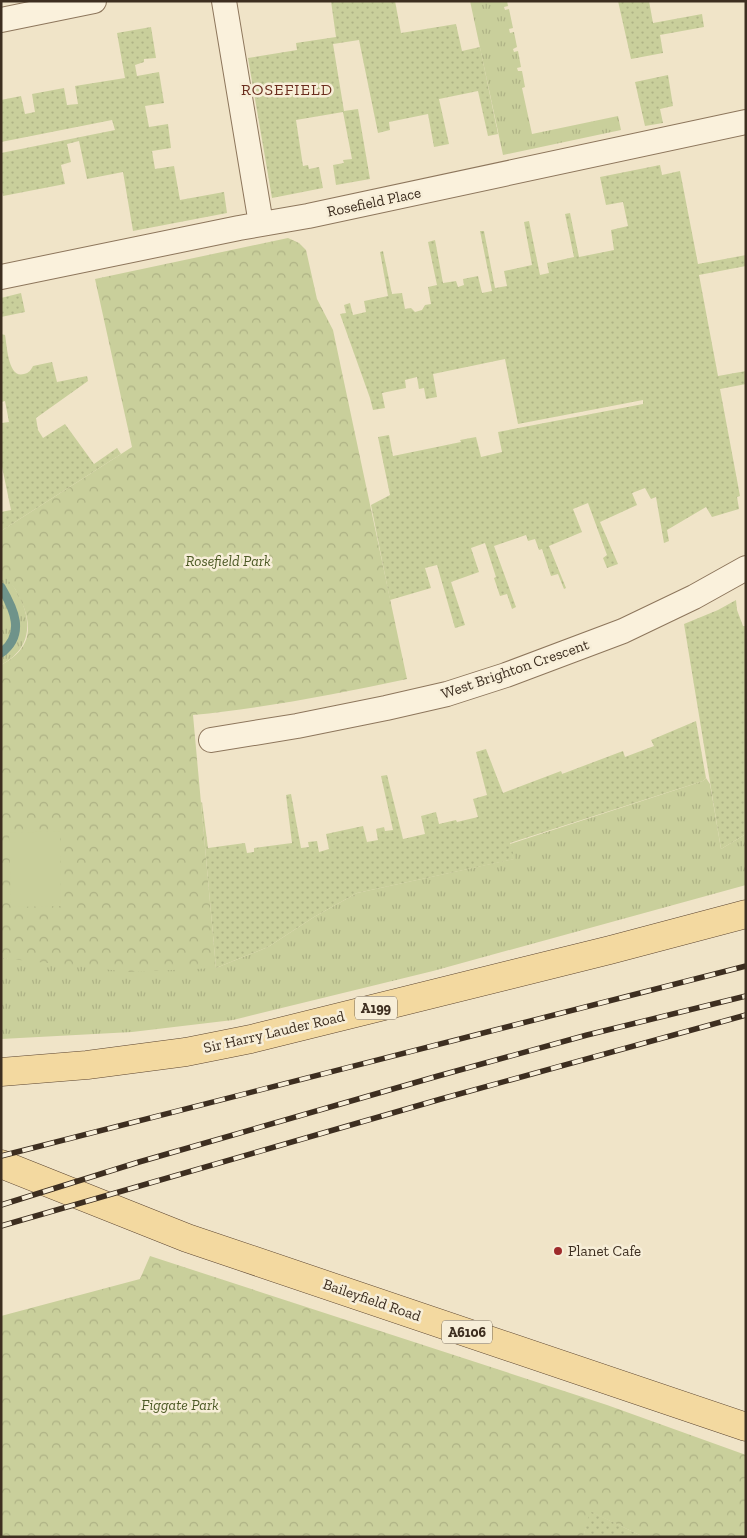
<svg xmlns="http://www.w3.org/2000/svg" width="747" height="1538" font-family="'Zilla Slab',serif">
<defs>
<pattern id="grass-tufts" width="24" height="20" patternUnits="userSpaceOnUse" patternTransform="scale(1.25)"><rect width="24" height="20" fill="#c9cf9b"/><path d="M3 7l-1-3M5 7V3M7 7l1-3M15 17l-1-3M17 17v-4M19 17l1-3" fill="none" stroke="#aeb285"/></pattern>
<pattern id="forest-crowns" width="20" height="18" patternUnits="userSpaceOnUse" patternTransform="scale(1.25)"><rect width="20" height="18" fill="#c9cf9b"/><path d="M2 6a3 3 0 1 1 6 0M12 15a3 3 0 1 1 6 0" fill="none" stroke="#aeb285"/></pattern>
<pattern id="garden-dots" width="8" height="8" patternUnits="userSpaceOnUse" patternTransform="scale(1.25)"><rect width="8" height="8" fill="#c9cf9b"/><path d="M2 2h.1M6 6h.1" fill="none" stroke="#aeb285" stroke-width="1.8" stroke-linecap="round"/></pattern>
</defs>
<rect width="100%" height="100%" fill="#f0e4c8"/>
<path fill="url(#grass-tufts)" d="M470,1h37l1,5 -4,1 1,3 4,-1 4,19 -4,1 1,4 4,-1 3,15 -4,2 1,3 4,-1 3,16 -4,1 1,3h4l3,16 -3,1 10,46 86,-18 3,14 -118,25z
M1,570c26,29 43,72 0,95z
M706,778l4,6 11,65 25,-15v51l-313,86 -200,49 -101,12 -131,7v-81l215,10 52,-21 46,-30 43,-24 157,-34 -4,-15 193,-63z"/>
<path fill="url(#forest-crowns)" d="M288,238l11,5 7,7 11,49 16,31 74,349c-71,15 -142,29 -214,36l23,253 -86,4 -129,-14v-293c36,-19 31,-46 14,-76 -3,-5 -12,-13 -14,-19 -1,-5 0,-31 0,-39l131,-84 -37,-168z
M150,1256l457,149 139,50v82h-102l-53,-25 -8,25h-582v-221l139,-37z"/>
<path fill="url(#garden-dots)" d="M331,1h64l6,32 55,-9 6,27 18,-4 18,87 -10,2 -10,-45 -39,8 10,45 -15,3 -6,-33 -39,8 1,8 -12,3 -19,-93 -26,4 11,67 14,-2 12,70 -34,6 -3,-20 11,-2 -1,-3 9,-1 -9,-47 -47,8 7,46 5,-1 1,4 10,-2 4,21 -51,10 -24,-140 49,-8 -1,-7 40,-6z
M618,1h31l4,22 49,-9 2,13 -44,8 3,18 -32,6z
M151,27l5,31 -12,1v3l-9,3 2,11 22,-4 5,31 -19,3 4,21 19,-3 3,24 -19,3 3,18 19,-3 6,34 44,-8 3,21 -94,18 -10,-59 -36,7 -8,-38 -12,3 4,18 -10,3 4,19 -62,12 -2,-10v-33l114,-23 -3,-10 -111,22v-42l20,-4 4,18 10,-2 -3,-18 32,-6 3,17 11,-1 -3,-18 50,-8 -8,-45z
M668,75l5,31 -13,3 3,14 -18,3 -10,-44z
M660,165l2,10 18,-4 18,93 48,-9v11l-47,9 19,101 28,-5v13l-26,5 20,107 -3,1 2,12 -27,8 -6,-10 -39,23 2,11 -5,2 -8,-46 -5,2 -6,-11 -13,5 5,12 -37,17 18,42 -11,4 -4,-10 4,-3 -19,-52 -15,6 9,23 -33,14 17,42 -2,1 -6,-15 -7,2 -9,-27 -3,1 -4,-11 -7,2 -2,-6 -32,11 22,61 -4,2 -5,-15 -7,2 -6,-18 2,-1 -11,-34 -14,5 8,24 -28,10 14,43 -10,3 -18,-63 -12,3 6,20 -41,12 -19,-95 19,-10 -12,-58 11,-2 4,21 68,-14 -1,-2 16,-3 5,20 21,-5 -4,-20 145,-28v-4l-125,24 -13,-65 -72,15 4,23 -11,2 -2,-11 -5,1 -2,-12 -12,3 1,8 -24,5 3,15 -12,2 -3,-12 -30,-84 6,-1 -2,-8 6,-2 3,12 13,-3 -2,-11 24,-5 -8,-44 3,-1 9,43 10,-1 3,16 6,-1 4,4 7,-2 3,-5 6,-1 -3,-17 9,-2 -9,-43 7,-2 8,43 13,-2 2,6 6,-2 -1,-6 15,-3 4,17 10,-2 -12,-60h4l11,57 12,-2 -3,-15 28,-6 -8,-43 5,-1 11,54 9,-2 -2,-10 27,-6 -9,-43 5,-1 9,44 35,-7 -3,-20 17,-4 -5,-24 -17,3 -6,-28z
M21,293l4,19 -24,5v-19z
M1,334l4,1c2,10 3,44 19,39 5,-1 7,-4 9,-8l19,-4 5,20 30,-6 1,5 -52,37 2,12 5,8 22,-14 29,40 23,-16 4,6 -120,77v-19l10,-2 -10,-48v-39l8,-1 -4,-21 -4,1z
M736,600l1,10 6,16h3v208l-25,15 -37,-225 34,-14z
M696,721l10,57 -3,3 -193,62 5,16 -158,34 -43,24 -46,30 -52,21 -15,-165 1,-1 6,46 37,-5 2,10 7,-1v-4l38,-5 -6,-48 5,-1 10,54 8,-1 -1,-5 9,-1 2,11 10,-3 -3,-15 37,-8 4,16 11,-2 -2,-11 8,-2 1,4 8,-1 -12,-54 6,-1 16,64 22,-5 -4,-18 15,-4 3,12 17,-4 1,2 21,-5 -5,-18 14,-4 -11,-43 10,-3 17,44 58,-22 1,3 61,-23 2,6 29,-11 -3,-6z
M590,1511l54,26h-61z"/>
<path fill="#c9cf9b" d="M60,831l1,75 -50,1 -2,-74z"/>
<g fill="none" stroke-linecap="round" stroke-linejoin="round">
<path stroke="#6f938a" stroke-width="9" d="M1,587c13,22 25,47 0,66"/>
<g stroke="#8d765c" stroke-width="26">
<path id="minor" d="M224,1l37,223
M1,20l93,-19
M1,277l238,-49 69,-12 438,-94
M211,740l86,-14 89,-18 61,-14 59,-19 117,-44 71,-34 52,-29"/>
</g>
<g stroke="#5b4430" stroke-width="29">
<path id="primary" d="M1,1072l86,-7 99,-13 65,-13 359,-89 136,-36
M1,1164l186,74 559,189"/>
</g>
<use href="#minor" stroke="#faf1dc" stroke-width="24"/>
<use href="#primary" stroke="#f3d9a0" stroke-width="28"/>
<g stroke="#3d2e20" stroke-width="5.5">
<path id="rail" d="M1,1156l745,-190
M1,1205l138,-43 299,-86 149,-41 159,-39
M1,1226l440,-127 305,-84"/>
</g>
<use href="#rail" stroke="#f7eed8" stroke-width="4" stroke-dasharray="11" stroke-linecap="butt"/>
</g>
<circle fill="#9e2a2b" stroke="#f7eed8" stroke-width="2" cx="558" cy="1251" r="5"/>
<g text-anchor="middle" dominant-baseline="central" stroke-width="5" stroke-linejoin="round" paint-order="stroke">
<g fill="#f7eed8" stroke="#756857" stroke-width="1">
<rect x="355" y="996.5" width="42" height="23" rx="4"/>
<rect x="442" y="1320.5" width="50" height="23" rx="4"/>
</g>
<g font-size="14" font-weight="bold" fill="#3d2e20">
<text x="376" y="1008">A199</text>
<text x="467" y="1332">A6106</text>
</g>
<g font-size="15" fill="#3d2e20" stroke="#f7eed8">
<text transform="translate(374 202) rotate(-12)">Rosefield Place</text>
<text transform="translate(515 669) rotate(-19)">West Brighton Crescent</text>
<text transform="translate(274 1032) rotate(-13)">Sir Harry Lauder Road</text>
<text transform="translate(372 1300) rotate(19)">Baileyfield Road</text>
</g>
<g font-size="15" font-style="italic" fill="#4d5a26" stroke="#f7eed8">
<text x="228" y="561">Rosefield Park</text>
<text x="180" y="1405">Figgate Park</text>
</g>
<g font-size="15" fill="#3d2e20" stroke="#f7eed8" text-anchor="start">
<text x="568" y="1251">Planet Cafe</text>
</g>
<g font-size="16" letter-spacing="1" fill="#6b2e1e" stroke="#f7eed8">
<text x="287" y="89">ROSEFIELD</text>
</g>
</g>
<rect width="747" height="1538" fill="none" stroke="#3d2e20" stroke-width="5"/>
</svg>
